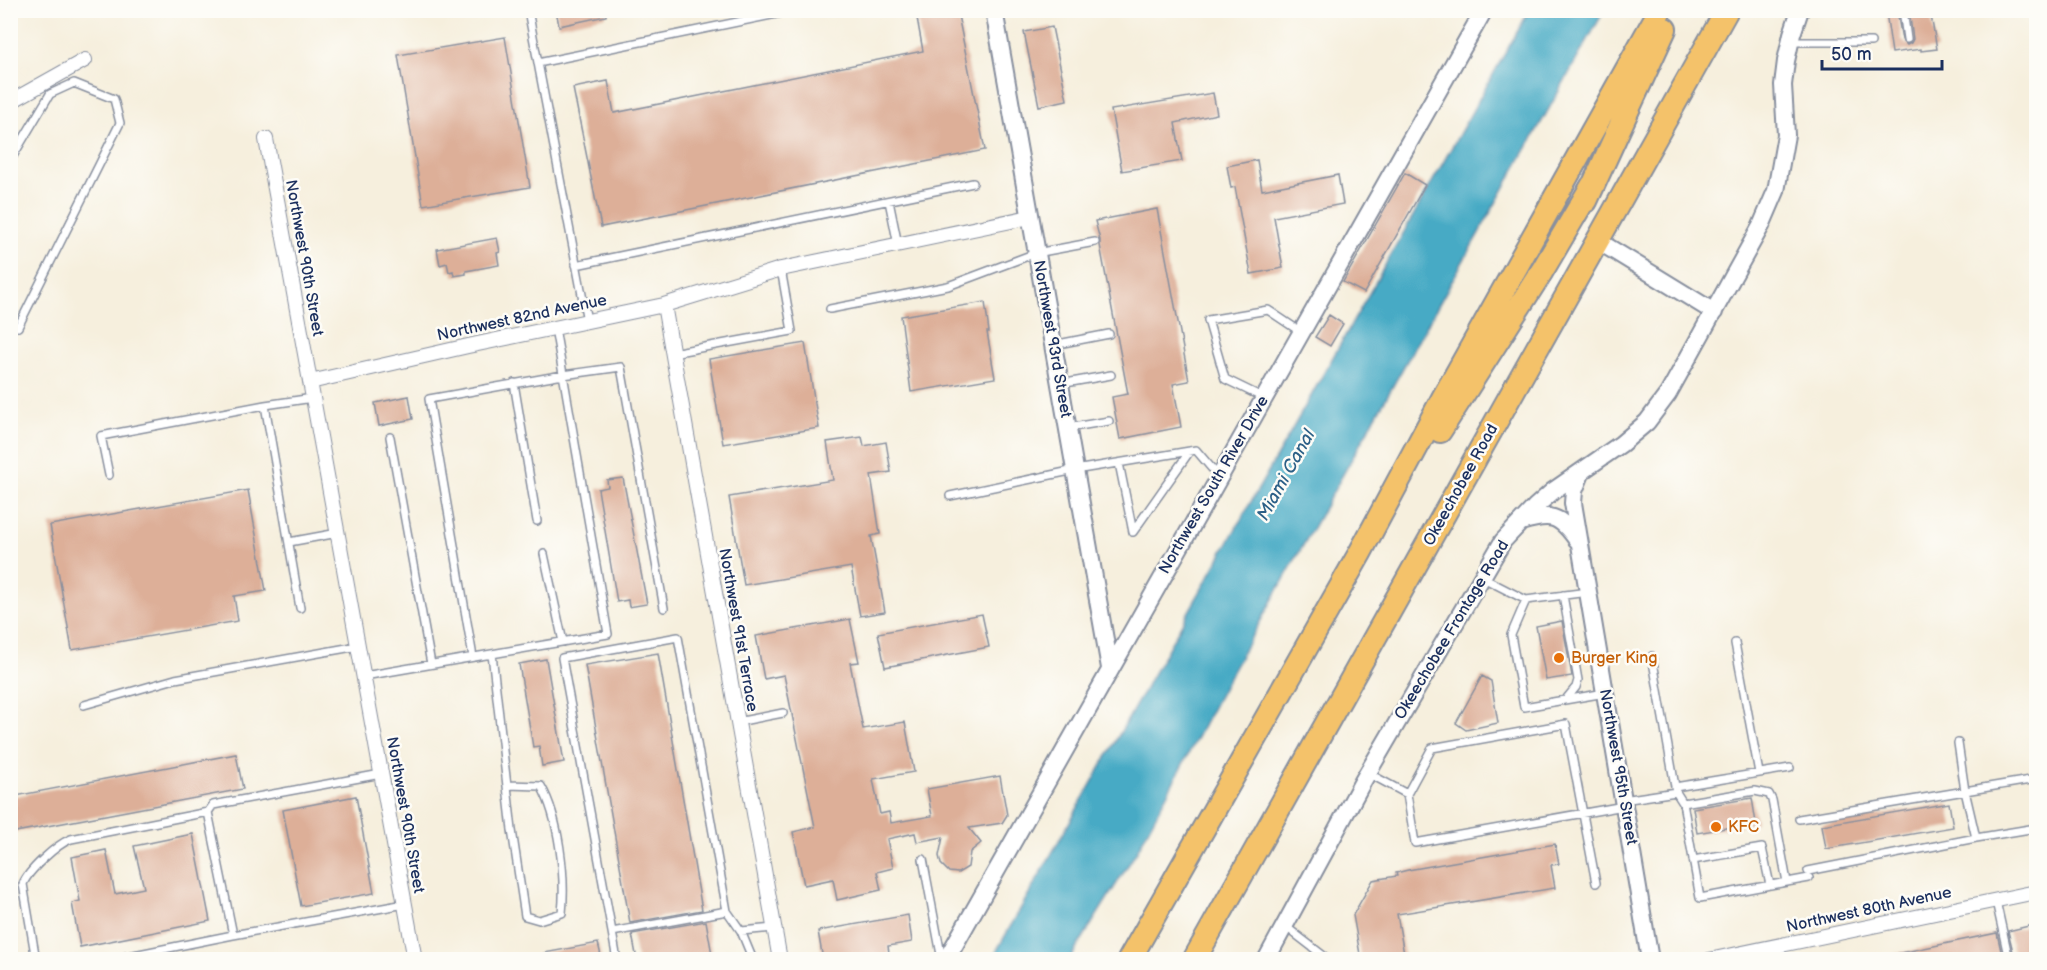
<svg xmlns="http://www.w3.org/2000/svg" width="2047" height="970" font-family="'Balsamiq Sans',sans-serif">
<rect width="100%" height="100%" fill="#fdfcf7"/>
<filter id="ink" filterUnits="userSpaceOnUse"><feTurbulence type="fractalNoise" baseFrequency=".0167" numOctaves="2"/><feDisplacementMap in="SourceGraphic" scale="12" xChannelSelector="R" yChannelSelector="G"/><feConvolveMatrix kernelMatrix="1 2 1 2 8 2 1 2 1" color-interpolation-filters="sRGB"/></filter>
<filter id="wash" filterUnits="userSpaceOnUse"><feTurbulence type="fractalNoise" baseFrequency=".008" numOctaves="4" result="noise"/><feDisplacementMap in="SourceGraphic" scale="24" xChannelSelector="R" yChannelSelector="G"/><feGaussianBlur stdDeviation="1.35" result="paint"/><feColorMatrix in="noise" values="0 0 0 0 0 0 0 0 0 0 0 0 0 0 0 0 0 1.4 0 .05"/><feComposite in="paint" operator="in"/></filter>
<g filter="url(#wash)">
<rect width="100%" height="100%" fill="#f6efdd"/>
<path fill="#46aac5" stroke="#306c92" stroke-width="1.5" d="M1529,11h75l-375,666 -92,174 -67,108h-78z"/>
<g id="blocks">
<path fill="#ddaf98" d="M556,10h50v6l-47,10z
M957,10l28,140 -384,77 -28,-139 35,-7 6,32 309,-62 -6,-33z
M1909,10h21l7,39 -16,2v-2l-29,4 -6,-41 11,-1 5,29 5,5 4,-2 2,-4z
M1052,27l15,73 -28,6 -15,-74z
M505,37l25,150 -107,18 -25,-150z
M1213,93l4,21 -42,9 7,38 -60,10 -11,-61z
M1257,160l5,30 76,-15 5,29 -69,13 9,51 -32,6 -16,-87 -4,1 -4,-22z
M1405,173l20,12 -61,108 -21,-11z
M1157,209l32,172 -16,3 8,43 -61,12 -8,-42 16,-3 -28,-149v-5l-5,-19z
M497,238l3,14 -3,1 2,12 -33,6v3l-12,2 -1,-5 -4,1 -2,-9 -7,2 -3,-16z
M985,302l4,30h-2l8,46 -84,14 -10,-76z
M1329,315l14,9 -13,22 -15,-9z
M805,343l14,85 -96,16 -14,-85z
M409,396l4,23 -34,7 -4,-23z
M862,437l2,9 22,-4 5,30 -20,3 9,59 -9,2 14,76 -25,4 -9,-49 -107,18 -15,-88 104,-17 -6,-38z
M623,478l24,126 -18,3 -1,-7 -11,2 -19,-113 10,-2 -1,-7z
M248,490l18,101 -32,5 4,25 -166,29 -22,-125z
M982,614l7,33 -104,20 -7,-34z
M850,619l9,43 -9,1 13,66 42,-7 9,50 -41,7 7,35 9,-2 2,11 41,-7 -5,-27 73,-13 7,39 -5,8 -33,5 12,15 -11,9 -2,15 -10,6 -9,-1 -8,-8 -2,-8 4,-19 -26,5 -2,-9 -28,6 6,29 -16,4 4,18 -44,10 -4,-21 -29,6 -11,-53 22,-5 -31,-152 -20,4 -8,-43z
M1562,621l10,55 -26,4 -10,-54z
M658,653l44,257 -72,13 -45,-258z
M546,659l18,103 -22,4 -3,-20 -6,1 -14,-83z
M1482,676l9,5 7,42 -32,7 -10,-7z
M236,754l7,35 -233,44v-36z
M356,796l18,97 -73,13 -18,-96z
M1752,798l4,25 -59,10 -4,-25z
M1949,803l4,24 -127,22 -4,-24z
M193,834l17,87 -130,26 -8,-44 8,-2 -8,-44 34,-7 9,44 29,-6 -10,-42z
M1555,844l4,20 -8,1 4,23 -158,26 8,46h-44l-8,-45 20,-35 24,-4 -1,-3 12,-3z
M908,915l4,27 -24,4 2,14h-67l-5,-29z
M706,921l7,39h-76l-5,-26z
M2037,924v36h-22l-7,-29z
M1997,933l6,27h-107l-1,-6z
M598,943l4,17h-57l-1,-7z"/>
</g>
</g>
<g filter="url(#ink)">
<use href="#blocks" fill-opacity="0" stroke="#888f9e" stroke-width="1.5"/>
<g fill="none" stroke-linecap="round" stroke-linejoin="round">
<g stroke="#888f9e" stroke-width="10">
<path id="service" d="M528,10l59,311
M1903,10l4,29
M1790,42h81
M538,63l258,-53
M10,161l40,-67 24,-11 40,16 6,24 -102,204 -8,-4
M889,201l9,44
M576,265l397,-82
M830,309l118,-23 88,-33 59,-11
M1053,345l56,-11
M672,353l120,-22 -11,-62
M514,383l23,138
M1060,384l51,-9
M1264,398l-39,-19 -17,-59 60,-10 33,22
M1067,428l42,-7
M390,437l41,227
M1119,463l14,69 57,-81
M109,475l-8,-39 164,-31
M950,496l125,-26 121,-20 23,27
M289,542l49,-9
M544,554l19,88
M1483,578l43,22 62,-8
M1563,595l15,85 -2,7 -9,11
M1526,600l-15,35 13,72 81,-14
M300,608l-35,-203 48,-7
M1735,643l24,130
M492,654l20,176 13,86 14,4 23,-7c4,-36 -3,-96 -21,-127l-34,-1
M1652,656l24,136
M473,657l-44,-258 134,-24 58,-8 43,241
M364,676l244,-42 -53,-306
M84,705l91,-26 183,-33
M737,722l46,-9
M1958,743l7,48 11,47 60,-10
M1368,773l39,21 25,-46 134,-24 30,159
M381,774l-168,31 -5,7 25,123 172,-31
M1675,787l115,-19
M1407,794l8,49 209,-37
M1623,800l53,-8 7,11 17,95 109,-20
M1683,803l72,-12 14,3 3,6 15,82
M1799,819l237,-40
M923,859l19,101
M1693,860l69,-12 8,37
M1808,871l168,-33
M1996,901l13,59
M727,911l14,20 33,-3
M1285,926l44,34
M741,931l12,29
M612,932l115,-21 -49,-274 -116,21 50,274 5,28
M36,960l-13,-76c5,-13 34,-40 48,-45l137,-27
M109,960l124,-25"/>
</g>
<g stroke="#888f9e" stroke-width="16">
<path id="minor" d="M10,102l75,-42
M266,139l149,821
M664,305l116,655
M310,382l158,-36 196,-41 117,-36 249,-52
M1709,960l327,-68"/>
</g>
<g stroke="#888f9e" stroke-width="20">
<path id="tertiary" d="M994,10l116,658
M1598,241l116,71
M1582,471l-8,20 -1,12 77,457
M1521,522c29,-9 38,-8 56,18
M946,960l538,-950
M1266,960l97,-179 140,-240 32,-34 18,-16 68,-47 26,-22 21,-28 93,-168 15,-35 10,-56 -3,-50 3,-24 6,-27 8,-24"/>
</g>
<g stroke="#888f9e" stroke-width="26">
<path id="trunk" d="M1586,201l79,-172
M1440,431l102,-160 50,-85
M1129,960l231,-407 83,-155 217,-388
M1194,960l533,-950"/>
</g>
<use href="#service" stroke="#fff" stroke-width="7"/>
<use href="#minor" stroke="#fff" stroke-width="14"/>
<use href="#tertiary" stroke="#fff" stroke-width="16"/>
<use href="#trunk" stroke="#f4c26a" stroke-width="22"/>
</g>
</g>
<g fill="#e8710a" stroke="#fdfcf7" stroke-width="2">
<circle cx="1559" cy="658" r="6"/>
<circle cx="1716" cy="827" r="6"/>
</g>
<g text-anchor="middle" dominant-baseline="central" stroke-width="5" stroke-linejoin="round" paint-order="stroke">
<g font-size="16" fill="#1b2f5e" stroke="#fdfcf7">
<text transform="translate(304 258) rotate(80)">Northwest 90th Street</text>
<text transform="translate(522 318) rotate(-12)">Northwest 82nd Avenue</text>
<text transform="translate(1052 339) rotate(80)">Northwest 93rd Street</text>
<text transform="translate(1214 485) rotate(-60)">Northwest South River Drive</text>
<text transform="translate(1461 485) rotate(-61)">Okeechobee Road</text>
<text transform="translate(738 630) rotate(80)">Northwest 91st Terrace</text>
<text transform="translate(1452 630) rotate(-59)">Okeechobee Frontage Road</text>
<text transform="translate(1618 767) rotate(80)">Northwest 95th Street</text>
<text transform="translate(405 815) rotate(80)">Northwest 90th Street</text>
<text transform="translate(1869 910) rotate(-12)">Northwest 80th Avenue</text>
</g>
<g font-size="16" fill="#c56008" stroke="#fdfcf7" text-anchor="start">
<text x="1571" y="658">Burger King</text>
<text x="1728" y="827">KFC</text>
</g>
<g font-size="18" font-style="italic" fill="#2c6087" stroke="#fdfcf7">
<text transform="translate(1286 475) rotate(-61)">Miami Canal</text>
</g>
</g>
<rect width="2047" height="970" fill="none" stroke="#fdfcf7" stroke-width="36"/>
<path d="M1822 60v9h120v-9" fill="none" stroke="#1b2f5e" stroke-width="3"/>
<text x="1831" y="60" font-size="18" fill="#1b2f5e" stroke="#fdfcf7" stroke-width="4.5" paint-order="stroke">50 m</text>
</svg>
